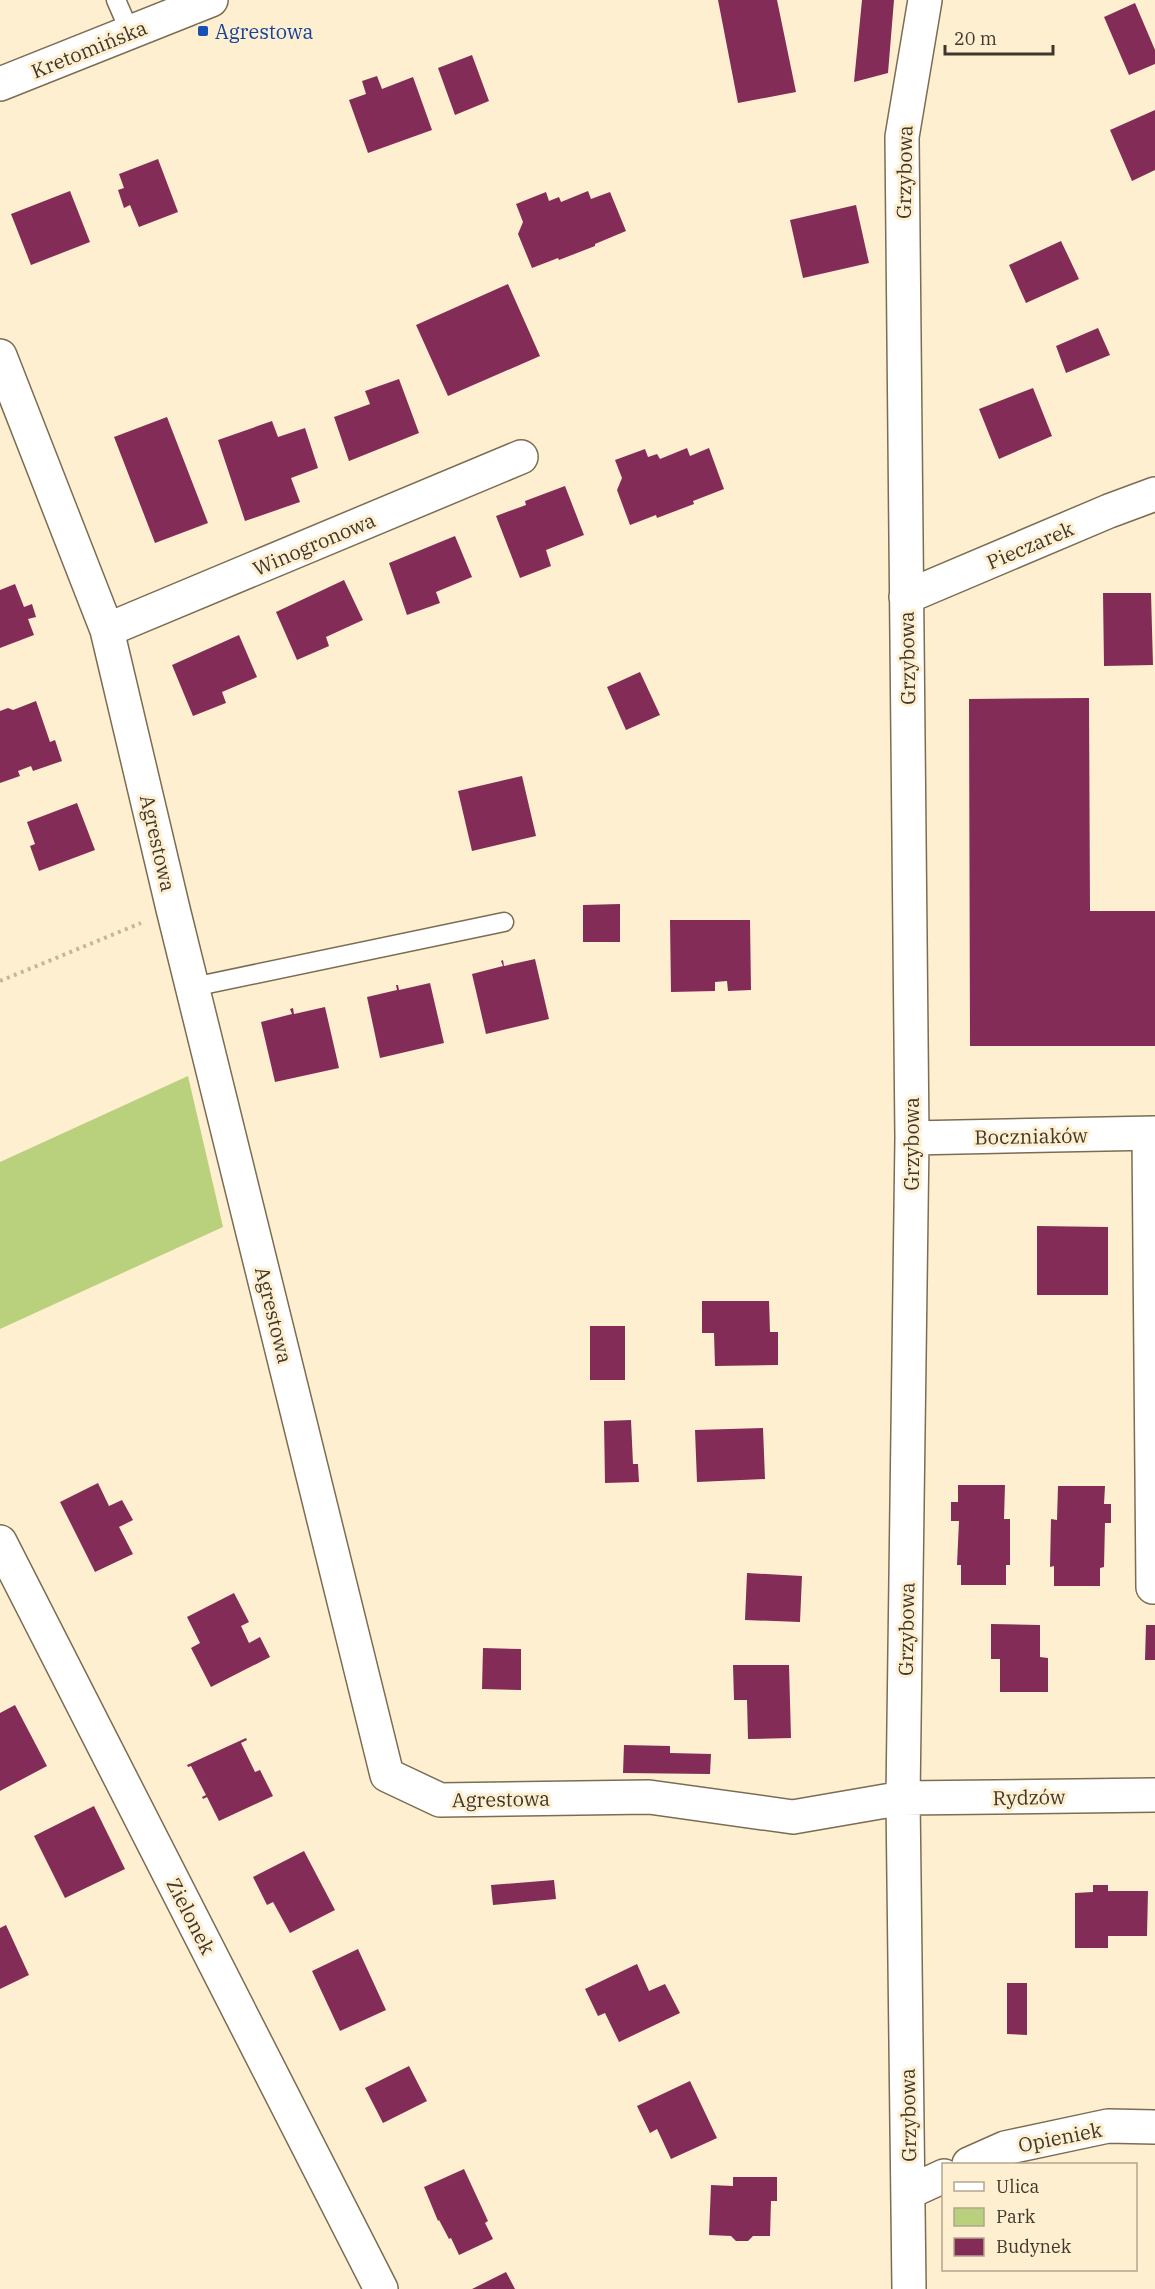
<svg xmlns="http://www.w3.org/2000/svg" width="1155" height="2289" font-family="'IBM Plex Serif',serif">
<rect width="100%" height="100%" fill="#ffefd1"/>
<path fill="#b9d17c" d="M188,1076l35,151 -223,102v-167z"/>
<path fill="#832c57" d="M718,0h59l19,92 -58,11z
M862,0h32l-6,73 -34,9z
M1135,3l20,47v14l-26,11 -25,-58z
M472,55l17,46 -34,14 -17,-47z
M377,76l5,13 31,-12 19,53 -64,23 -19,-53 17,-6 -4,-13z
M1155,110v60l-23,11 -22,-51z
M158,159l20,53 -39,15 -9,-22 -6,3 -6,-18 6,-2 -5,-14z
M70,191l20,51 -59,23 -20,-51z
M588,191l3,8 19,-7 16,39 -31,13v2l-36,14 -1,-2 -26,10 -14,-34 5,-12 -7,-18 30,-12 3,9 10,-4 2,5z
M856,205l13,58 -66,15 -13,-58z
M1061,241l18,38 -53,24 -17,-38z
M508,284l32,72 -92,40 -32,-71z
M1098,328l12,27 -44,18 -10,-27z
M399,379l20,54 -70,28 -15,-44 36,-13 -5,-13z
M1033,388l19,48 -53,23 -20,-50z
M167,417l41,106 -53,20 -41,-106z
M272,421l6,16 27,-9 13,40 -27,10 9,24 -55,19 -27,-81z
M687,448l3,8 19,-8 15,41 -31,12 1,3 -37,14 -1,-3 -26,10 -13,-35 5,-12 -7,-18 30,-11 3,8 9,-3 3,5z
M565,486l19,49 -38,15 5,16 -31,12 -24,-62 30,-11 -1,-4z
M455,536l17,41 -36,15 4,11 -33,12 -18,-52z
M344,580l19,40 -37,17 3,9 -32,14 -21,-48z
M15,584l9,23 8,-3 4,13 -8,2 6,16 -34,13v-58z
M1103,593h48l2,72 -49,1z
M239,635l18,42 -35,15 4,11 -33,13 -21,-51z
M640,672l20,43 -34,15 -19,-43z
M1089,698l1,213h65v135h-185l-1,-347z
M36,701l14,41 5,-2 7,21 -29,10 -2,-5 -13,5 2,5 -20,7v-72l8,-3 5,2z
M522,776l14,60 -64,15 -14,-60z
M77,803l18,47 -56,21 -9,-25 5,-2 -8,-22z
M620,904v38h-37v-37z
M670,920h80l1,70 -23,1 -1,-10 -12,1v9l-44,1z
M535,959l14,60 -63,15 -14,-60 31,-8 -2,-5 2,-1 1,6z
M430,983l14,60 -64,15 -13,-61 30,-7 -1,-5h2l1,5z
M325,1007l14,61 -64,14 -14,-60 31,-8 -2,-5 3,-1 1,6z
M1037,1226l71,1v68h-71z
M702,1301h67l1,31h8v33l-63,1 -1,-33h-12z
M590,1326h35v54h-35z
M631,1420l2,44h5l1,18 -34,1 -1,-62z
M763,1428l2,51 -68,3 -2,-52z
M98,1483l11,23 13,-6 11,20 -14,7 14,27 -38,18 -35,-70z
M958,1485h47l-1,34h6v46h-4v20h-45v-20h-4l2,-44h-8v-19h7z
M1058,1486h47l-1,18h7v19h-6l-1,44 -4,1v18h-46v-20l-4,1 1,-48 6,1z
M747,1573l55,3 -2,46 -55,-2z
M234,1593l15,29 -8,4 8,17 11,-6 10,20 -59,30 -20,-39 9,-5 -13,-26z
M991,1624l49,1v32l8,1v34h-48v-33h-9z
M1146,1625h9v35h-10z
M483,1648l38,1v41l-39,-1z
M733,1665h56l2,73 -43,1 -1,-39h-13z
M15,1705l32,61 -47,25v-78z
M246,1738l1,2 -6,3 14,29 5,-2 13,26 -54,25 -12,-24 -4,2 -1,-2 4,-2 -15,-29 -3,1 -1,-2z
M624,1745l46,1v7l41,1 -1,20 -87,-1z
M94,1806l31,63 -60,29 -31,-62z
M304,1851l31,59 -45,23 -17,-31 -6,3 -14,-28z
M554,1880l2,19 -63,6 -2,-20z
M1093,1885h15v6h40l-1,45h-39v12h-33v-55l18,-1z
M6,1925l23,50 -29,14v-61z
M358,1949l28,61 -46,21 -28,-60z
M637,1964l12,27 16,-7 15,29 -61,29 -14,-29 -7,3 -13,-27z
M1007,1983h20v52l-20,-1z
M409,2066l18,35 -44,22 -18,-35z
M690,2081l27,57 -46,21 -14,-30 -7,4 -13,-27z
M464,2169l24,52 -3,2 8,16 -34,16 -8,-17 -2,1 -10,-19 -1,1 -14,-34z
M733,2177h44v24h-6l-1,35h-17l-5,5h-12l-5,-5 -22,-1 2,-50 22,1z
M506,2272l9,17h-43z"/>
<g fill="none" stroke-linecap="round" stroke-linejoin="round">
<g stroke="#7b6d53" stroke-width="21">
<path id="lane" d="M116,0l14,32
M193,987l311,-65"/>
</g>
<g stroke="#7b6d53" stroke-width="36">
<path id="street" d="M0,356l107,274 66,279 214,866 53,25 209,-3 144,20 110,-19 252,-3
M906,597l203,-86 46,-17
M107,630l414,-173
M1149,1134l4,453h2
M912,1138l243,-5
M0,1542l381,747
M969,2164l36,-16 103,-22 47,1
M909,2192l35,-16
M909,2289l-6,-491 9,-660 -10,-1001 23,-137"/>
</g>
<g stroke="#7b6d53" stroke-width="36">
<path id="secondary" d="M0,84l211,-84"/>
</g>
<path stroke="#c3b69e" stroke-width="4" stroke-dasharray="3 4.5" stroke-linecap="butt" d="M0,981l141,-58"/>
<use href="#lane" stroke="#fff" stroke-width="18"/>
<use href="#street" stroke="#fff" stroke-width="33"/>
<use href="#secondary" stroke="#fff" stroke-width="33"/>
</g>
<rect fill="#1a4fb4" stroke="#ffefd1" stroke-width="2" x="197" y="25" width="12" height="12" rx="3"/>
<g text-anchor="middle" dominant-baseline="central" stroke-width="6" stroke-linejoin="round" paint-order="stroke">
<g font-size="20" fill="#164399" stroke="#ffefd1" text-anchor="start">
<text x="215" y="31">Agrestowa</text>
</g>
<g font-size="20" fill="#3e382c" stroke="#ffefd1">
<text transform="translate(89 49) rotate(-22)">Kretomińska</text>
<text transform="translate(904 172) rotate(-89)">Grzybowa</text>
<text transform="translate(314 544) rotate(-23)">Winogronowa</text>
<text transform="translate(1030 545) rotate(-23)">Pieczarek</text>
<text transform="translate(907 658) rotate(-91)">Grzybowa</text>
<text transform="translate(158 843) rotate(77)">Agrestowa</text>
<text transform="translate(1031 1136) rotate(-1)">Boczniaków</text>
<text transform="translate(911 1144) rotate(-90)">Grzybowa</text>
<text transform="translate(274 1315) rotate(76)">Agrestowa</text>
<text transform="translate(906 1629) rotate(-89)">Grzybowa</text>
<text transform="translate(1029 1797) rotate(-1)">Rydzów</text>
<text transform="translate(501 1799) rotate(-1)">Agrestowa</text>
<text transform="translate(191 1916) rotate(63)">Zielonek</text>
<text transform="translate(908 2115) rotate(-91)">Grzybowa</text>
<text transform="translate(1060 2137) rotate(-11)">Opieniek</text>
</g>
</g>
<rect x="942" y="2163" width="195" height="108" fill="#ffefd1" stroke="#b2a68f" stroke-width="1.5"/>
<rect x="954" y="2182" width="30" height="9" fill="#ffffff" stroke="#b2a68f" stroke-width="1.5"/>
<text x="996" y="2193" font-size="18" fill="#3e382c">Ulica</text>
<rect x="954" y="2208" width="30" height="18" fill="#b9d17c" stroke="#b2a68f" stroke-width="1.5"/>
<text x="996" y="2223" font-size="18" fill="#3e382c">Park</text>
<rect x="954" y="2238" width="30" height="18" fill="#832c57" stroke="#b2a68f" stroke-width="1.5"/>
<text x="996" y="2253" font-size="18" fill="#3e382c">Budynek</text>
<path d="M945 45v9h108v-9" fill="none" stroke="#3e382c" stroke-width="3"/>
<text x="954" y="45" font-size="18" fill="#3e382c" stroke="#ffefd1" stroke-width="4.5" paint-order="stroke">20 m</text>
</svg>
